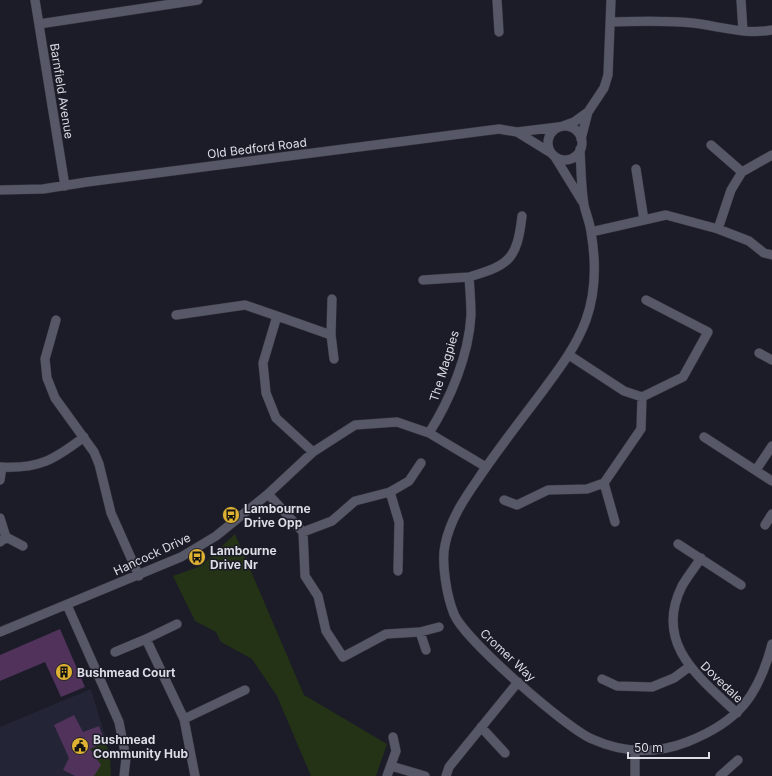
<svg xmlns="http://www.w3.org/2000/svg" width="772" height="776" font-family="Inter,sans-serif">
<rect width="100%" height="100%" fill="#1b1c28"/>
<path fill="#232436" d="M91,689l14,47 -15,13 11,16 -7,11h-94v-49z"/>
<path fill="#243216" d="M235,534l69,161 83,49 -11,32h-65l-34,-80 -25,-37 -31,-17 -5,-10 -21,-11 -22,-45 28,-10z
M105,742l5,13 1,21h-17l6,-11 -10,-16z"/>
<path fill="#50325a" d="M60,629l25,58 -24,10 -16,-35 -45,19v-26z
M74,715l9,17 16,-6 6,16 -15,7 11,16 -7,11h-19l-12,-6 6,-12 -15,-33z"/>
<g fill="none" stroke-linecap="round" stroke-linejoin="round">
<g stroke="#35353f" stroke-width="10">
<path id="minor" d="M35,0l30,186
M497,0l2,32
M741,0l2,31
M610,22c28,-1 56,-2 83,1 25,3 53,12 79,7
M39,24l159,-24
M563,126l11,-4 14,-10
M548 143a17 17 0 1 1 34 0a17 17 0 1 1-34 0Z
M517,132l34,21
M581,139l7,-27 16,-24 4,-13 3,-75
M711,145l31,27
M580,149c1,19 1,37 4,56 2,9 6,18 7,27 5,29 5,60 -5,88 -10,27 -27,49 -44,72 -21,28 -44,57 -64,87 -14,20 -28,41 -33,66 -4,18 2,52 9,69 10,25 112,114 138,125 31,14 64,15 95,3 51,-20 71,-45 85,-98
M555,157l27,44
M636,169l8,51
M0,190l43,-1 44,-7 412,-53 18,3 41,-5
M718,229l13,-39 11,-18 30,-17
M591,232l75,-17 52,14 31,12 15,12 8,2
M423,280l46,-3
M176,315l69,-10 32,11 -14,47 3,30 10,25 37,34
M277,316l54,19 3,24
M56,320l-11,39 2,19 8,20 39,54 5,12 12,49 28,63
M331,335l1,-36
M759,353l13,7
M569,355l55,36 18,6 41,-20 25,-45 -62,-32
M429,433c21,-33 40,-78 42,-118 0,-13 -1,-25 -2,-38 41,-12 48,-18 53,-61
M704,437l68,44
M0,467c39,2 54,-7 84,-30
M756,470l16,-24
M0,480l2,-13
M604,483l11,39
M390,492l19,-11 12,-18
M268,494l35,38 2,44 13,20 8,35 17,26 43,-23 34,-2 19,-5
M504,500l13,5 31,-15 39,-1 17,-6 37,-54 1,-32
M0,518l6,19 -6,5
M765,525l7,-11
M303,532l29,-11 23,-20 35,-9 9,30 -1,49
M6,537l17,9
M678,544l63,41
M701,558c-6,9 -14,19 -19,28 -29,58 18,92 55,127
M67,605l52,117 7,36 -2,18
M177,624l-31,15 38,80
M0,632l181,-75 35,-21 52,-42 45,-42 42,-27 42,-3 32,11 57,34
M420,632l6,18
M115,652l31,-13
M602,679l15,7 35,1 22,-9 15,-11
M481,727l24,26
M391,766l34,10
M195,776l-11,-57 61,-29
M387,776l9,-25 -3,-14
M446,776l3,-9 69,-85
M635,776v-24
M720,776l18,-16"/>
</g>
<use href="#minor" stroke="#575867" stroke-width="9"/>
</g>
<defs>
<g id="bus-disc" transform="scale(0.9)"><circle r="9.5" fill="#deb133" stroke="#1b1c28"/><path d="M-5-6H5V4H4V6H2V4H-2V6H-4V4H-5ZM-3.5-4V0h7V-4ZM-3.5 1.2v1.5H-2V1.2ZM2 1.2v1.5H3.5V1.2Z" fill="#111"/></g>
<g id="building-disc" transform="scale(0.9)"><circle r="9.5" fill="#deb133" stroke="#1b1c28"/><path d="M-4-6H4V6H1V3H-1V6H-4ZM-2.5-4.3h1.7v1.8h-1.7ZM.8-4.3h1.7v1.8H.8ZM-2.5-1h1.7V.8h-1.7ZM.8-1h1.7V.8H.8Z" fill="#111"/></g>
<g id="civic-disc" transform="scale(0.9)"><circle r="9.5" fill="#deb133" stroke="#1b1c28"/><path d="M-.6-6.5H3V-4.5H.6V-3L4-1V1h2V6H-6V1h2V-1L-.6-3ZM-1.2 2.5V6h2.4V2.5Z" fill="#111"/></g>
</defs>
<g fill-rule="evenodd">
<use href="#bus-disc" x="231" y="515"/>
<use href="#bus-disc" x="197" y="557"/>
<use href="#building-disc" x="64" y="672"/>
<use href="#civic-disc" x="80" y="746"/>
</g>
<g text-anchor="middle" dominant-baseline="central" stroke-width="3" stroke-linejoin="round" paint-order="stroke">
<g font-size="12" fill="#dbdce4" stroke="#1b1c28">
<text transform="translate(62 91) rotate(81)">Barnfield Avenue</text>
<text transform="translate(257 148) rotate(-7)">Old Bedford Road</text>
<text transform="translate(444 366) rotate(-73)">The Magpies</text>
<text transform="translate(152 554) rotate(-25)">Hancock Drive</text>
<text transform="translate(508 655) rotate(43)">Cromer Way</text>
<text transform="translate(722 682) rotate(44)">Dovedale</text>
</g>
<g font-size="12" font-weight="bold" fill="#dbdce4" stroke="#1b1c28" text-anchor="start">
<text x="244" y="508">Lambourne<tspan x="244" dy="14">Drive Opp</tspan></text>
<text x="210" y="550">Lambourne<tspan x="210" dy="14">Drive Nr</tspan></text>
<text x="77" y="672">Bushmead Court</text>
<text x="93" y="739">Bushmead<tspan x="93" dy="14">Community Hub</tspan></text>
</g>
</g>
<path d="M628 752v6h81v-6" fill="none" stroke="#dbdce4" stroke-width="2"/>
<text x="634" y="752" font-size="12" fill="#dbdce4" stroke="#1b1c28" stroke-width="3" paint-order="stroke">50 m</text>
</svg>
